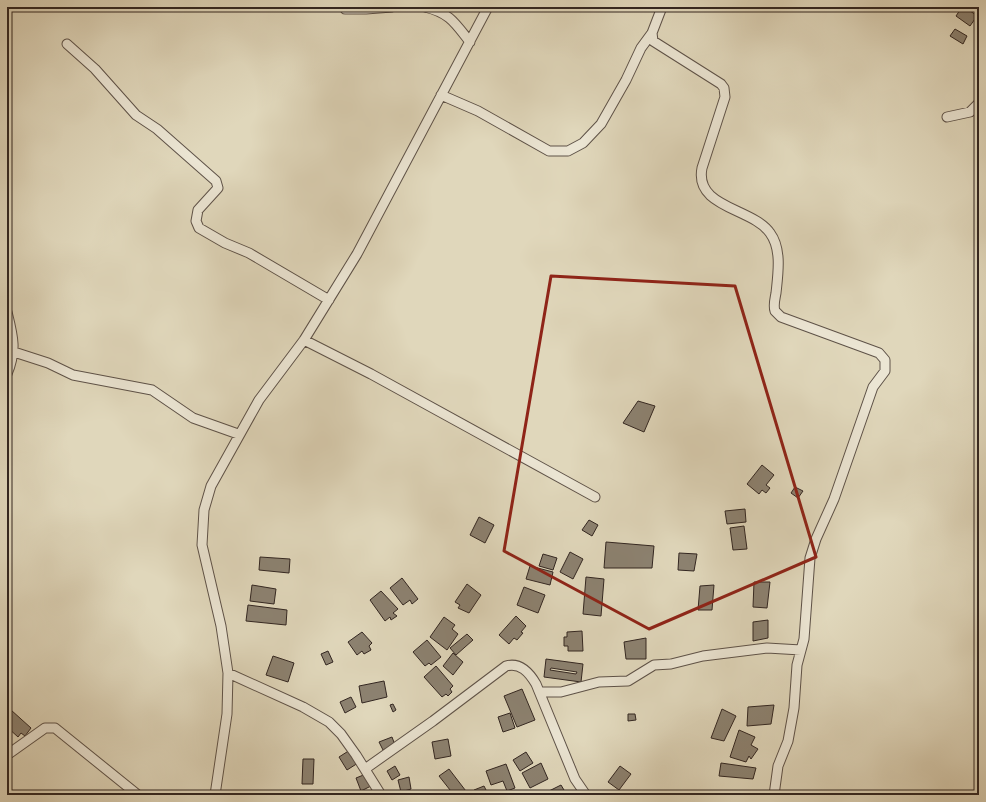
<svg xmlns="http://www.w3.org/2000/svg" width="986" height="802" font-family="'IM FELL Double Pica',serif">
<rect width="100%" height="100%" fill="#e0d7bb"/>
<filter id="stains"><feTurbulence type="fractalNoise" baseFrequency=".005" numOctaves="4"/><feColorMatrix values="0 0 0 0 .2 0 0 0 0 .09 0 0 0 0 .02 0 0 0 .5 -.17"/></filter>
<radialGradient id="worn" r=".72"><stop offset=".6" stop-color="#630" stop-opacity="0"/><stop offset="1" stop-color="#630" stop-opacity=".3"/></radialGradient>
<path fill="#8c8271" stroke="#322621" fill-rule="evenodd" d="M962,7h3l12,9 -7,10 -14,-10z
M955,29l12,7 -4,8 -13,-8z
M638,401l17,5 -11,26 -21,-9z
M762,465l12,10 -8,10 4,3 -4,5 -4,-3 -3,4 -12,-10z
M795,487l8,4 -5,7 -7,-5z
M745,509l1,13 -19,2 -2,-13z
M479,517l15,8 -9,18 -15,-8z
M589,520l9,5 -6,11 -10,-6z
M744,526l3,23 -14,1 -3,-22z
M606,542l48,4 -2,22h-48z
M570,552l13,7 -10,20 -13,-7z
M679,553l18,1 -3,17 -16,-1z
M543,554l14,4 -4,12 -14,-4z
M260,557l30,2 -1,14 -30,-3z
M530,566l23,6 -3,13 -24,-6z
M586,577l18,2 -3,37 -18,-2z
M402,578l16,21 -6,5 -2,-4 -7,5 -13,-17z
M754,582h16l-3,26 -14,-1z
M467,584l14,11 -12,18 -11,-5 2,-3 -5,-3z
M252,585l24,4 -2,15 -24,-3z
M714,585l-2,25h-14l2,-24z
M524,587l21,8 -7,18 -21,-8z
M381,591l17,18 -5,4 4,3 -6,4 -1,-3 -5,4 -15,-21z
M248,605l39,5 -1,15 -40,-4z
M516,616l10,10 -5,6 2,1 -6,7 -3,-2 -5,6 -10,-9z
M444,617l11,8 -3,4 6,5 -11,16 -17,-13z
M768,620v18l-15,3v-19z
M582,631l1,20h-15v-5h-4v-9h3v-5z
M362,632l10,11 -3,3 2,4 -7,4 -2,-3 -5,4 -9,-13z
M467,634l6,6 -17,15 -6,-7z
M646,638v21h-20l-2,-17z
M427,640l14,17 -10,8 -2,-2 -4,3 -12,-14z
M328,651l5,11 -7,3 -5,-11z
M453,653l10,9 -10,13 -10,-9z
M273,656l21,7 -6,19 -22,-7z
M546,659l37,5 -2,18 -37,-5zM551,668l26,4 -1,2 -26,-4z
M436,666l17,20 -3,3 2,3 -4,4 -2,-2 -4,3 -18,-20z
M384,681l3,16 -25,6 -3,-17z
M522,689l13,31 -18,7 -13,-31z
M351,697l5,10 -11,6 -5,-11z
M393,704l3,6 -3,2 -3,-7z
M774,705l-3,19 -24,2 1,-19z
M722,709l14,7 -12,25 -13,-3z
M11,710l20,18 -6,8 -4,-3 -3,4 -11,-10v-13z
M510,713l5,15 -12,4 -5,-15z
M628,714h7l1,6 -8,1z
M739,730l16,7 -4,8 7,4 -7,10 -2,-3 -3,6 -16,-5z
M392,737l3,8 -12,5 -4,-8z
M448,739l3,17 -16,3 -3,-17z
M350,750l8,13 -11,7 -8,-13z
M526,752l7,11 -13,8 -7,-11z
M303,759h11l-1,25h-11z
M541,763l7,16 -18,9 -8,-15z
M721,763l35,5 -3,11 -34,-3z
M506,764l9,24 -8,3 -4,-10 -12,4 -5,-14z
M395,766l5,9 -8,5 -5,-9z
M620,766l11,8 -12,16 -11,-8z
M449,769l20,26h-15l-15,-19z
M366,774l5,12 -10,5 -5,-13z
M409,777l2,12 -10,3 -3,-12z
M561,785l6,10h-26z
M484,786l3,6 -11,3 -2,-5z"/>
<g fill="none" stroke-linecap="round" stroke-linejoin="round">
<g stroke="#5e5248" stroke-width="11">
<path id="minor" d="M425,7c25,6 30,16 45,35
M662,7l-10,26 1,8 68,43 3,4 1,9 -23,71c-8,40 51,40 68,65 12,16 8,41 6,60 -1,6 -3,12 -1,18l6,6 98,36 6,7v11l-12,16 -39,112 -18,40 -6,19 -6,81 -7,26 -3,43 -6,33 -10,25 -4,29
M345,9h21l26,-2
M67,44l28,25 41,46 21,14 59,52 2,7 -20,22 -2,11 3,7 26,15 24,10 80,47
M441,95l37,16 71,40h19l15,-8 18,-19 25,-44 15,-32 11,-15
M947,117l23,-5 9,-9
M7,312c6,24 10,38 0,62
M304,340l67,34 224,123
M7,352h7l34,11 25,12 79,15 41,28 45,16
M228,673l75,34 26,15 12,12 15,21 25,40
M540,692h21l38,-10 29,-1 26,-16 17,-1 32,-8 64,-8 34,2
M7,755l38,-27h10l83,67
M365,769l68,-48 73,-55c14,-4 23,6 30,18l39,95 11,16
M215,795l12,-81 1,-41 -7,-47 -19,-81 2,-35 7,-24 48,-86 45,-60 53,-86 131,-247"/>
</g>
<use href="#minor" stroke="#ebe5d3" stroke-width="9"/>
</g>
<path fill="none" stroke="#8f2418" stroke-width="3" stroke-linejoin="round" d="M551,276l184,10 81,271 -167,72 -145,-78z"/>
<rect width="986" height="802" fill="none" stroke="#e0d7bb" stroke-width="24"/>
<rect x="8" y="8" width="970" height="786" fill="none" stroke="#322621" stroke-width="2"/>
<rect x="12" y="12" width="962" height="778" fill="none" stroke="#322621"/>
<rect width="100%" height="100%" filter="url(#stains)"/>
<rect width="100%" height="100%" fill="url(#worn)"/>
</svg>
